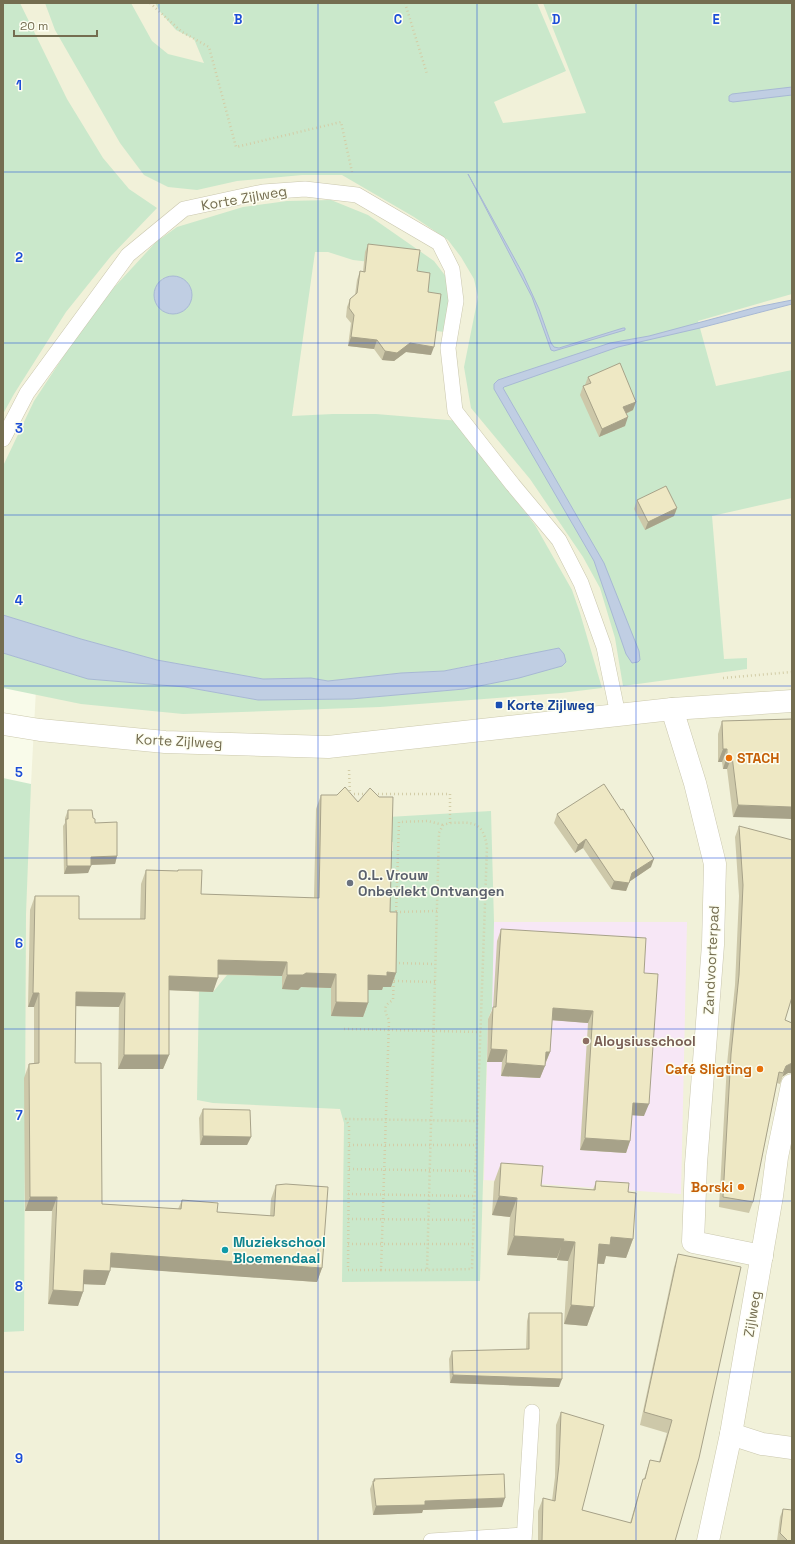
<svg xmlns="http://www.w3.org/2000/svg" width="795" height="1544" font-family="'Space Grotesk',sans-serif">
<rect width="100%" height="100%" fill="#f9fbea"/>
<path fill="#f1f1d9" d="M3,3h789v1538h-789v-511l28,-246 5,-95 -33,-81z"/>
<path fill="#f7e7f6" d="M494,922h193l-6,272 -197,-14 3,-118 1,-43h3z"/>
<path fill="#cae8cb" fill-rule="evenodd" d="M3,3h17l47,96 36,59 26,31 28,19 -46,48 -45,56 -52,82 -11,20z
M45,3h86l21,38 16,13 36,9 -10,-24 -18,-9 -15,-17 -6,-10h382l29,68 -72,31 9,21 83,-10 -43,-110h249v291l-94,27 18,65 76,-16v128l-80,18 12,143 23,-1v11l-124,17 -8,-48 -15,-50 -17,-31 -53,-78 -59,-71 -7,-41 14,-70 -4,-18 -13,-22 -13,-17 -34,-23 -72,-42h-40l-65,6 -40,9 -29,-3 -24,-12 -24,-32 -65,-113z
M331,200l37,15 66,46 13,17 4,55 -14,-2 1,-17 -34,-48 -51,-6 -25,-8h-13l-23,164 41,-2h43l84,7 29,44 46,60 37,65 8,23 22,75 -41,5 -181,14 -197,7 -102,-10 -78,-16v-35l85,26 97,8 73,13 93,-1 113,-10 41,-31 -61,13 -43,2 -73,8 -17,-3 -48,1 -106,-19 -76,-21 -78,-24v-149l31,-65 62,-94 60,-65 21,-15 66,-20 44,-6zM171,276c15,3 18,6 21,21l-31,-18z
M3,778l28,6 -5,130 -2,417 -21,1z
M491,811l3,111 -2,87 -4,10 -8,262 -138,1 2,-159 -4,-14 -127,-6 -16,-3 2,-109 14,1 14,-17 56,1 15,13 3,-2 30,1v28l32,-26h19v-3h9l-6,-61 2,-75h6v-9h-6l1,-25z"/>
<path fill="#c0cee3" stroke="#a7b8d4" d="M792,87v8l-59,7 -4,-1v-5l3,-2z
M468,174l55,100 16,35 12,34 3,4 5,1 64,-20h2v2l-71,21 -3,-1 -19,-53z
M154 295a19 19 0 1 1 38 0a19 19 0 1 1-38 0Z
M792,300v4l-92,24 -82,19 -114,40 -1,1 101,175 35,88 1,9 -2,2 -6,1 -6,-9 -32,-93 -100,-172v-5l4,-4 112,-37 39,-7 108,-29z
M3,615l78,24 76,21 106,19 48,-1 17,3 73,-8 43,-2 115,-23 5,6 2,8 -4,4 -43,12 -55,11 -113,10 -93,1 -73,-13 -97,-8 -85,-26z"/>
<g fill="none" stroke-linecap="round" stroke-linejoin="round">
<g stroke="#cac7ae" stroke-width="16">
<path id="lane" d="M3,439l24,-46 101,-138 56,-46 79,-17 42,-3 52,6 82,48 13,26 4,32 -8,47 7,63 58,74 46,55 22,43 23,64 14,68
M431,1541l93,-6
M524,1541l8,-129"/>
</g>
<g stroke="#cac7ae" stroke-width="23">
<path id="street" d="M672,709l23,74 20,81 -2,81 -17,219 -3,78 69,14
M731,1434l31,10 30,4"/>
</g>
<g stroke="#ccc9ad" stroke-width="23">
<path id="secondary" d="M3,724l37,6 125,12 163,5 344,-38 120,-8
M708,1541l23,-107 41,-238 5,-39 15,-72"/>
</g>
<path stroke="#d3cda7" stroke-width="2.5" stroke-dasharray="1 3" stroke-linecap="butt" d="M150,3l32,29 27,15 27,100 105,-25 11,50
M405,3l22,71
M723,678l69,-6
M349,770l1,24h17
M374,794h76v29l-7,2 -4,8 -12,437 45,-1 15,-422c-4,-26 -14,-25 -37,-24
M396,912l41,-1
M396,915l3,-93 29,-1 15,4
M395,963l40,1
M394,974l-1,26c-10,6 -9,10 -4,20l-8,250h46
M394,981l41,1
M344,1029l137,3
M349,1145h128
M349,1169l127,2
M348,1194l127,2
M348,1219l126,1
M348,1244h125
M381,1270h-33l1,-125v-19l-3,-7 132,2"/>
<use href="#lane" stroke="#fff" stroke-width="15"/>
<use href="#street" stroke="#fff" stroke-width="22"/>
<use href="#secondary" stroke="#fff" stroke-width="22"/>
</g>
<path fill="#cdc8a9" d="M368,244l49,27 11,21 3,63 -25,-3 -12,9 -12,-1 -8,-11 -26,-3 3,-23 -5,-6 1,-10 3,-8 5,-4 2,-15 3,-9 3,1 2,-20z
M588,377l45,33 -7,4 -1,12 -26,11 -19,-42 3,-9 2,-1z
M637,500l40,8 -3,8 -29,14 -11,-21z
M792,719l-59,98 -6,-48h-4l-1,-7h-4v-28l4,-13z
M321,795l69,117 6,61 -5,14h-8l-1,3h-14v13l-5,14 -32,-1v-28l-30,-1 -3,3 -16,-1v-13l-64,-1 -5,17 -44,-2v65l-6,14h-45l1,-62 -43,-1 -1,57 27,141 76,5 4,-9 35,12 53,4 1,-17 5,-14 46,83 -5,14 -206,-15 -6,18 -21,-1 -1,8 -5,14 -30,-2 4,-93h-27l-1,-133 5,-14 5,-1v-56h-6l2,-97 5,-14 44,23h61l1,-35 5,-14 31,1 1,-1 23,24 113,4 2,-89z
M68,810l25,8 2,5 22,33 -2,8 -24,1 -3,8 -24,1 -1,-48 2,-3v-5z
M557,814l94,53 -21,14 -4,10 -15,-2 -28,-41 -8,5 -21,-30z
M739,826l46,194 3,53 -6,4 -2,7 -3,-1 -24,119 -4,11 -30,-6 8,-143 8,-79 4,-89 -4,-59z
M501,929l143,44v143l-12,-1 -2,26 -4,12 -46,-3 8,-127 -36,-3 -2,32 -10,26 -39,-2 1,-14h-15l1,-43 5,-11 4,-67z
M203,1109l48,28 -4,8h-47l-1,-27z
M501,1163l40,23 52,4 3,-9 32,11 5,47 -7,19 -20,-2 -2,8h-6l-4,43 -7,19 -23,-2 4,-63 -11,-1v-2l-50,-3 3,-38 -18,-2 2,-33z
M678,1254l-3,287h-137v-30l5,-13 9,3 3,-24 1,-52 5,-13 21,98 48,13 9,-31 4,-13h1l6,-19 9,2 8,-29 -27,-8 34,-158z
M529,1313l30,74 -109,-4 -1,-24 3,-8 74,-2 1,-28z
M374,1479l128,28 -79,3 -1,3 -49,2 -3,-26z
M783,1509l9,32h-15l3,-24z"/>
<path fill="#a7a289" d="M351,337l26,3 -3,9 -26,-3z
M410,343l24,4 -3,8 -25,-3 -12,9 -12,-1 3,-9z
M636,402l-3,8 -13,6 3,-9z
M628,417l-3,9 -26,11 3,-8z
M677,508l-3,8 -29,14 3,-8z
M723,749h4l-5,13h-4z
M727,756h5l-5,13h-4z
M738,805l54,2v12l-59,-2z
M586,839l-3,9 -8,5 3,-8z
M117,856l-2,8 -27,1 3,-8z
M654,859l-3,8 -22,15 3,-9z
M67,866h24l-3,7 -24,1z
M614,881l15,2 -3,8 -15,-2z
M218,960l69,2 -5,14 -69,-2z
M387,972l9,1 -5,14h-8l-1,3h-19l5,-15z
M306,973l30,1 -5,14 -30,-1 -3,3 -16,-1 5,-14z
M169,976l49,2 -5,14 -49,-2z
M76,992l49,1 -6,14 -48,-1z
M33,993h6l-5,14h-6z
M336,1002l32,1 -5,14 -32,-1z
M553,1008l40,3 -5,12 -39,-3z
M491,1049l16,1 -5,12h-15z
M546,1052h4l-5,12h-4z
M124,1055h45l-6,14h-45z
M506,1063l39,3 -5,12 -39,-2z
M792,1063v10h-4l-6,4 -2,7 6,-18z
M633,1103l16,1 -5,12 -15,-1z
M203,1136l48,1 -4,8h-47z
M585,1138l45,3 -4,12 -46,-3z
M499,1196l18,2 -7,19 -18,-2z
M30,1197h27l-5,14h-27z
M514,1236l50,3 -7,19 -50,-3z
M611,1237l22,2 -7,19 -20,-2 -2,8 -12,-1 7,-19z
M563,1241l12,1 -7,19 -11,-1z
M111,1253l211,15 -5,14 -211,-15z
M84,1270l26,1 -5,14 -26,-1z
M53,1290l30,2 -5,14 -30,-2z
M571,1305l23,2 -7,19 -23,-2z
M453,1375l109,4 -3,8 -109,-4z
M505,1498l-3,9 -79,3 -1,3 -49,2 3,-9 49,-5z"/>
<path fill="#eee8c4" stroke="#a7a289" d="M368,244l52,6 -3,21 13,2 -2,19 13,2 -7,53 -24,-4 -13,10 -12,-2 -8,-11 -26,-3 3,-22 -5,-7 1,-9 7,-6 3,-22 5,1z
M620,363l16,39 -13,5 5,10 -26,12 -19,-43 8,-3 -3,-6z
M666,486l11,22 -29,14 -11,-22z
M792,719v88l-54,-2 -6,-49h-5v-7h-4l-1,-28z
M604,784l17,26 2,-1 31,50 -22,14 -3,10 -15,-2 -28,-42 -8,6 -21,-31z
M345,787l13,15 12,-14 9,9h14l-3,115h7l-1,61 -9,-1v4l-19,-1v28l-32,-1v-28l-30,-1 -3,2h-16v-13l-69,-2v18l-49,-2v79h-45l1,-62 -49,-1 -1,71h26l1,141 79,5 1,-9 36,3 -1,9 57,4 2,-31 10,-1 42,3 -6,81 -211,-15 -1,18 -26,-1 -1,22 -30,-2 4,-93h-27l-1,-133 10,-1v-70h-6l2,-97h44v23h66l1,-49 32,1v-1h24l-1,24 118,4 2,-103h16z
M68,810h24l1,8 2,1v4l22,-1v34l-26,1v9h-24l-1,-47h2z
M739,826l53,14v157l-7,23 7,3v40l-6,3 -3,7 -4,-1 -26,130 -30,-5 8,-143 8,-79 4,-90z
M501,929l145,9 -2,35 14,1 -9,130 -16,-1 -3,38 -45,-3 8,-127 -40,-3 -3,44h-4l-1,14 -39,-3 1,-13 -16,-1 2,-42h3z
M203,1109l47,1 1,27 -48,-1z
M501,1163l42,3 -2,20 54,4 1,-9 33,2 -1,9 8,1 -3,46 -22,-2 -1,8 -11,-1 -5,63 -23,-2 4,-63 -12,-1 1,-2 -50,-3 3,-38 -18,-2z
M678,1254l63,13 -42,191 -24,83h-133l1,-43 12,3 4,-37 2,-52 43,13 -22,85 49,13 12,-44h2l5,-19 10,2 12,-42 -28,-8z
M529,1313h33v66l-109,-4 -1,-24 77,-2z
M504,1474l1,24 -80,3v4l-49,1 -3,-25h2l-1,-2z
M783,1509l9,1v31h-4l-8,-8z"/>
<path fill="none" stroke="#1d4ed8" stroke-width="1" stroke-opacity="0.55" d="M159,3v1538M318,3v1538M477,3v1538M636,3v1538M3,172h789M3,343h789M3,515h789M3,686h789M3,858h789M3,1029h789M3,1201h789M3,1372h789"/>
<rect fill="#1a4fb4" stroke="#fdfef1" stroke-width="1.5" x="495" y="701" width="8" height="8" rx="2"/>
<g fill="#e8710a" stroke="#fdfef1" stroke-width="1.5">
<circle cx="729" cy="758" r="4"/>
<circle cx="760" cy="1069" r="4"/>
<circle cx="741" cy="1187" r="4"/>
</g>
<circle fill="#6b7280" stroke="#fdfef1" stroke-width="1.5" cx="350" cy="883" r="4"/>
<circle fill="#8d6e63" stroke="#fdfef1" stroke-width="1.5" cx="586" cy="1041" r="4"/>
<circle fill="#0f9aa8" stroke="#fdfef1" stroke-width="1.5" cx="225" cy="1250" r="4"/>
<g text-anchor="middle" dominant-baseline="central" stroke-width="3" stroke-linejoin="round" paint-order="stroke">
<g font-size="14" fill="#746d50" stroke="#fdfef1">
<text transform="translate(244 198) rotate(-10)">Korte Zijlweg</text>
<text transform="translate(179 741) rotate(3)">Korte Zijlweg</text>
<text transform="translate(711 960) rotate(-87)">Zandvoorterpad</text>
<text transform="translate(752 1314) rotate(-81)">Zijlweg</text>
</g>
<g font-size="14" font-weight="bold" fill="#164399" stroke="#fdfef1" text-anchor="start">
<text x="507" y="705">Korte Zijlweg</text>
</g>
<g font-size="14" font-weight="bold" fill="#c56008" stroke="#fdfef1" text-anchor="end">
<text x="737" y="758" text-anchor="start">STACH</text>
<text x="752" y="1069">Café Sligting</text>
<text x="733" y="1187">Borski</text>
</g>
<g font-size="14" font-weight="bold" fill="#5b616d" stroke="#fdfef1" text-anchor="start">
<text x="358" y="875">O.L. Vrouw<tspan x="358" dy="16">Onbevlekt Ontvangen</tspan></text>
</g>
<g font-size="14" font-weight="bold" fill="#785e54" stroke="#fdfef1" text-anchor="start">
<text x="594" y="1041">Aloysiusschool</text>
</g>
<g font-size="14" font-weight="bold" fill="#0d838f" stroke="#fdfef1" text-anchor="start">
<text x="233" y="1242">Muziekschool<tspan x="233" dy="16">Bloemendaal</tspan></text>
</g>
</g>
<g font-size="13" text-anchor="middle" font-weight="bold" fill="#1d4ed8" stroke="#fdfef1" stroke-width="3" stroke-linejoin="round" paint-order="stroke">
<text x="238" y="24">B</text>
<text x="398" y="24">C</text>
<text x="556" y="24">D</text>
<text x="716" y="24">E</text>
<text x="19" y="90">1</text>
<text x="19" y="262">2</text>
<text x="19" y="433">3</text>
<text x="19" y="605">4</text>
<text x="19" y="777">5</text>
<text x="19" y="948">6</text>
<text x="19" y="1120">7</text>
<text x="19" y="1291">8</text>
<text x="19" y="1463">9</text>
</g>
<rect width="795" height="1544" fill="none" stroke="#746d50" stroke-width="8"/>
<path d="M14 30v6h83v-6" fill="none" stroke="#746d50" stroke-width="2"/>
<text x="20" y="30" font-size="12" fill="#746d50" stroke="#fdfef1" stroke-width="3" paint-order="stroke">20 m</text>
</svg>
